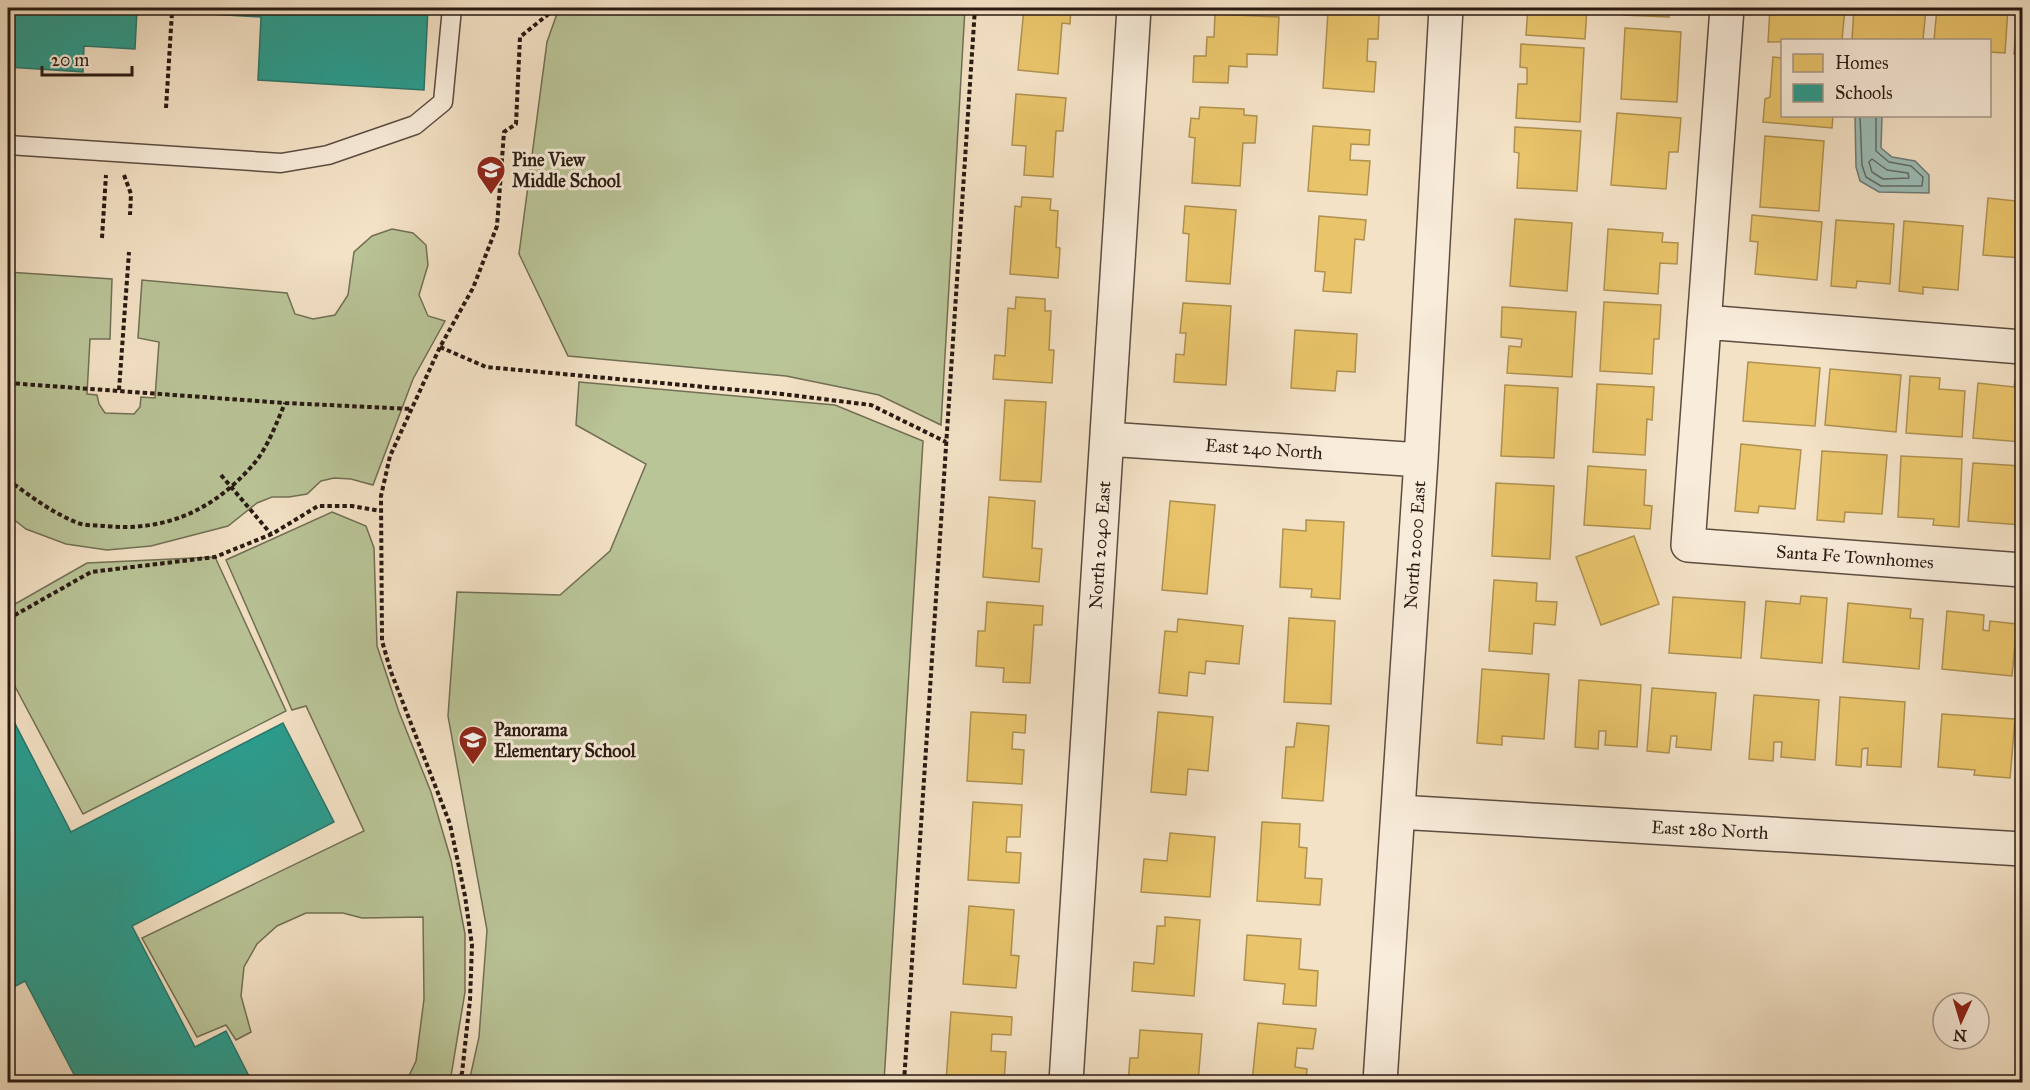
<svg xmlns="http://www.w3.org/2000/svg" width="2030" height="1090" font-family="'IM FELL Great Primer',serif">
<rect width="100%" height="100%" fill="#f4e2c6"/>
<filter id="stains"><feTurbulence type="fractalNoise" baseFrequency=".00333" numOctaves="4"/><feColorMatrix values="0 0 0 0 .2 0 0 0 0 .09 0 0 0 0 .02 0 0 0 .5 -.17"/></filter>
<radialGradient id="worn" r=".72"><stop offset=".6" stop-color="#630" stop-opacity="0"/><stop offset="1" stop-color="#630" stop-opacity=".3"/></radialGradient>
<path fill="#b9c497" stroke="#716f55" stroke-width="1.5" d="M559,8h406l-24,417 -62,-30 -93,-19 -218,-20 -49,-102 28,-212z
M392,229l21,4 13,12 2,20 -9,30 9,21 17,5 -32,58 -40,106 -22,-6 -17,-1 -13,3 -14,13 -18,3h-17l-15,6 -29,23 -77,20 -44,4 -41,-6 -40,-15 -18,-14v-211l1,-11 -1,-21 104,7 -2,60h-20l-3,55 10,1 2,9 6,9 29,1 6,-7 1,-10 14,1 4,-56 -21,-4 4,-58 145,13 8,21 18,5 22,-4 13,-20 6,-43 18,-16z
M579,382l256,23 88,36 -39,641h-415l10,-45 8,-107 -39,-214 9,-124 103,3 50,-44 36,-87 -70,-39z
M332,512l34,14 8,22 3,98 22,66 32,80 20,68 14,74v58l-15,90h-44l10,-21 8,-62 -1,-82 -61,1 -19,-5h-37l-29,13 -20,18 -13,23 -3,29 10,36 -15,8 -10,-15 -29,12 -55,-99 222,-107 -58,-125 -14,4 -66,-150z
M215,557l71,154 -203,103 -72,-135 -3,2v-73l79,-45z"/>
<path fill="#9cbdb8" stroke="#6e7c76" stroke-width="1.5" d="M1855,116h27l-1,32 11,9 23,4 14,14v18l-50,-1 -19,-11 -4,-14z"/>
<path fill="#e9c46a" stroke="#af9150" stroke-width="1.5" d="M1024,8h47l-1,16 -8,-1 -4,51 -40,-4z
M1528,8h59l-2,31 -59,-4z
M1623,8h47l-1,9 -46,-2z
M1770,8h75l-3,32 -74,2z
M1854,8h72l-3,32h-71z
M1937,8h71l-3,45 -15,-1v-12h-56z
M2018,8h4v46h-8z
M1328,12l51,3 -1,24h-10l-1,22 9,1 -2,30 -51,-4z
M1215,14l64,3 -2,38 -30,-1v13l-18,-1 -1,17 -35,-1 1,-26h12l1,-19h7z
M1625,28l56,4 -4,70 -56,-3z
M1521,44l63,4 -4,74 -64,-4 2,-34h9v-16l-7,-1z
M1773,57l9,1v58h51l-1,12 -69,-6 2,-23 5,-2z
M1016,94l50,4 -3,33h-7l-3,46 -29,-2 2,-29 -14,-1z
M1200,107l44,2v6l13,1 -2,27h-12l-3,43 -48,-3 3,-45 -6,-1 2,-19 8,1z
M1617,113l64,5 -3,34h-9l-3,37 -55,-4z
M1313,126l57,4 -1,15 -18,-1 -1,16 20,1 -3,34 -59,-4z
M1515,127l66,4 -4,60 -60,-3 2,-35 -5,-1z
M1765,136l59,5 -5,70 -59,-4z
M2021,136h1v122l-39,-3 5,-57 28,3z
M1022,197l29,2 -1,11 8,1 -2,36 4,1 -2,30 -48,-4 5,-68 6,1z
M1185,206l51,4 -6,74 -44,-3 3,-47 -6,-1z
M1752,215l70,7 -5,58 -62,-6 3,-32 -8,-1z
M1319,216l47,4 -2,20 -9,-1 -4,54 -28,-2 2,-19 -10,-1z
M1515,219l57,4 -5,68 -57,-5z
M1836,220l58,4 -4,60 -33,-3 -1,7 -25,-2z
M1904,221l59,5 -5,64 -35,-3v7l-24,-3z
M1608,229l55,4 -1,9 16,1 -1,21 -17,-1 -2,31 -54,-4z
M1016,297l29,2v12h6l-2,39h5l-2,33 -59,-4 2,-24 10,1 3,-48 7,1z
M1604,302l57,3 -2,34h-5l-2,35 -52,-3z
M1183,303l48,3 -5,79 -52,-3 2,-28 8,1 2,-22h-6z
M1502,307l74,5 -4,65 -65,-4 2,-27 12,1 1,-8 -21,-2z
M1295,330l62,4 -2,38 -18,-1 -2,20 -44,-3z
M1748,362l72,6 -5,58 -72,-5z
M1830,369l71,6 -5,57 -71,-7z
M1910,376l30,2 -1,11 26,2 -3,46 -56,-4z
M2015,381l7,1v60l-49,-4 5,-55 36,4z
M1597,384l57,3 -2,33 -5,-1 -2,36 -52,-3z
M1505,385l53,3 -4,70 -53,-2z
M1005,400l41,2 -5,80 -41,-2z
M1741,444l60,6 -6,59 -36,-3 -1,7 -23,-2z
M1822,451l65,4 -5,59 -37,-2 -1,10 -27,-2z
M1901,456l61,3 -3,68 -26,-2 1,-6 -36,-2z
M1973,463l49,3v59l-54,-4z
M1588,466l58,4 -2,35 8,1 -2,23 -66,-4z
M1496,483l58,3 -4,73 -58,-3z
M989,497l46,4 -3,47 10,1 -3,33 -56,-5z
M1170,501l45,4 -8,89 -45,-4z
M1306,520l38,2 -4,77 -29,-2 1,-8 -32,-2 3,-58 23,2z
M1634,536l25,68 -58,21 -25,-68z
M1494,580l43,3 -1,18 21,1 -2,23 -21,-2 -2,31 -43,-3z
M1801,596l26,2 -5,65 -61,-5 5,-57 34,3z
M1673,597l72,5 -4,56 -72,-5z
M987,602l56,4 -1,19h-8l-4,58 -27,-1 1,-14 -28,-2 2,-35h7z
M1848,603l63,6 -1,9 13,1 -4,50 -76,-7z
M1947,611l37,4 -1,15 6,1 1,-10 27,3 -5,52 -70,-7z
M1289,618l46,3 -4,83 -47,-2z
M1178,619l65,7 -4,38 -33,-3 -1,13 -16,-2 -2,24 -28,-3 6,-62 12,1z
M1482,669l67,5 -5,65 -42,-3v9l-25,-2z
M1579,680l62,5 -4,62 -32,-2 1,-14h-7l-1,18 -23,-2z
M1652,688l64,5 -5,57 -35,-3 1,-11h-6l-2,17 -22,-2z
M1754,695l65,5 -4,60 -34,-3 1,-15h-8l-1,19 -24,-2z
M1840,697l65,5 -4,65 -34,-2 1,-17 -6,1 -1,18 -25,-2z
M971,712l55,3 -1,18 -12,-1 -1,17 12,1 -2,34 -55,-3z
M1158,712l55,5 -5,54 -20,-2 -2,26 -35,-3z
M1942,714l73,5 -5,59 -36,-3 1,-5 -37,-3z
M1297,723l32,3 -6,75 -41,-3 4,-51h8z
M2022,728v51h-4z
M973,802l49,3 -2,32h-13l-1,15 15,1 -2,30 -51,-3z
M1262,822l38,2 -1,23 8,1 -2,30 17,1 -2,26 -63,-4z
M1170,833l45,4 -5,60 -69,-5 3,-33 23,2z
M969,906l45,4 -3,45 8,1 -3,32 -53,-4z
M1165,917l35,3 -6,76 -62,-5 2,-29 20,2 3,-38h8z
M1247,935l54,4 -2,30 19,2 -2,35 -33,-2 2,-20 -41,-4z
M951,1012l61,5 -1,18 -19,-1 -1,17 15,1 -2,30h-58z
M1258,1023l58,6 -3,20 -16,-1 -2,19 12,2 -1,13h-54z
M1140,1030l62,4 -4,48h-70l2,-24h8z"/>
<path fill="#2a9d8f" stroke="#2a766a" stroke-width="1.5" d="M8,8h420l-4,82 -166,-10 3,-63 -124,-7 -2,39 -51,-3 -1,26 -75,-5z
M8,710l63,122 212,-109 51,99 -202,104 63,121 31,-16 26,51h-174l-53,-101 -17,9z"/>
<g fill="none" stroke-linecap="round" stroke-linejoin="round">
<path stroke="#626c66" stroke-width="1.5" d="M1860,116l2,49 4,12 15,9h41l1,-9 -12,-11 -22,-4 -13,-11v-35
M1872,159l15,11 21,3 1,5 -26,1 -11,-7 -3,-10z"/>
<g stroke="#5c4c40" stroke-width="21">
<path id="lane" d="M8,145l273,18 47,-8 87,-30 28,-23 9,-94"/>
</g>
<g stroke="#5c4c40" stroke-width="36">
<path id="street" d="M1727,8l-39,537 334,25
M1704,322l318,25
M1107,439l314,21
M1398,812l624,37
M1066,1082l68,-1074
M1380,1082l41,-622 25,-452"/>
</g>
<path stroke="#291a13" stroke-width="4" stroke-dasharray="4.5 3" stroke-linecap="butt" d="M166,108l6,-96
M124,175l7,19 -1,21
M102,238l4,-63
M440,347l46,20 296,27 89,11 75,37
M8,383l277,20 127,6
M119,390l10,-138
M8,463l1,-1
M221,475l50,59
M8,480c21,15 44,33 70,43 8,3 18,2 27,3 59,6 107,-15 146,-59 16,-17 25,-43 34,-64
M8,619l83,-47 124,-15 57,-23 46,-28h34l29,5
M458,1082l4,-9 8,-73 2,-55 -7,-49 -15,-72 -59,-152 -9,-31 -1,-145 9,-40 50,-109 33,-59 24,-62 7,-94 12,-8 4,-87 36,-29
M904,1082l71,-1074"/>
<use href="#lane" stroke="#f8ecda" stroke-width="18"/>
<use href="#street" stroke="#f8ecda" stroke-width="33"/>
</g>
<defs>
<g id="school-pin" transform="scale(1.5)"><path d="M0 17L-7.5 6A9.5 9.5 0 1 1 7.5 6Z" fill="#8f2418" stroke="#f8ecda"/><path d="M0-5L7-2L0 1L-7-2ZM-4 1L0 2.5L4 1V4Q0 6-4 4Z" fill="#fff"/></g>
</defs>
<g fill-rule="evenodd">
<use href="#school-pin" x="491" y="170"/>
<use href="#school-pin" x="473" y="740"/>
</g>
<g text-anchor="middle" dominant-baseline="central" stroke-width="6" stroke-linejoin="round" paint-order="stroke">
<g font-size="18" font-weight="bold" fill="#291a13" stroke="#f8ecda" text-anchor="start">
<text x="512" y="160">Pine View<tspan x="512" dy="21">Middle School</tspan></text>
<text x="494" y="730">Panorama<tspan x="494" dy="21">Elementary School</tspan></text>
</g>
<g font-size="18" fill="#291a13" stroke="#f8ecda">
<text transform="translate(1264 449) rotate(4)">East 240 North</text>
<text transform="translate(1100 545) rotate(-86)">North 2040 East</text>
<text transform="translate(1415 545) rotate(-86)">North 2000 East</text>
<text transform="translate(1855 557) rotate(4)">Santa Fe Townhomes</text>
<text transform="translate(1710 830) rotate(3)">East 280 North</text>
</g>
</g>
<rect width="2030" height="1090" fill="none" stroke="#f4e2c6" stroke-width="30"/>
<rect x="9" y="9" width="2012" height="1072" fill="none" stroke="#291a13" stroke-width="3"/>
<rect x="15" y="15" width="2000" height="1060" fill="none" stroke="#291a13" stroke-width="1.5"/>
<rect x="1781" y="39" width="210" height="78" fill="#f8ecda" stroke="#a5988a" stroke-width="1.5"/>
<rect x="1793" y="54" width="30" height="18" fill="#e9c46a" stroke="#a5988a" stroke-width="1.5"/>
<text x="1835" y="69" font-size="18" fill="#291a13">Homes</text>
<rect x="1793" y="84" width="30" height="18" fill="#2a9d8f" stroke="#a5988a" stroke-width="1.5"/>
<text x="1835" y="99" font-size="18" fill="#291a13">Schools</text>
<g transform="translate(1961 1021) rotate(184)"><circle r="28" fill="#f8ecda" stroke="#a5988a" stroke-width="1.5"/>
<path d="M0-4.5L10 22L0 15L-10 22Z" fill="#8f2418"/>
<text y="-9" font-size="16" font-weight="bold" text-anchor="middle" fill="#291a13">N</text>
</g>
<path d="M42 66v9h90v-9" fill="none" stroke="#291a13" stroke-width="3"/>
<text x="51" y="66" font-size="18" fill="#291a13" stroke="#f8ecda" stroke-width="4.5" paint-order="stroke">20 m</text>
<rect width="100%" height="100%" filter="url(#stains)"/>
<rect width="100%" height="100%" fill="url(#worn)"/>
</svg>
